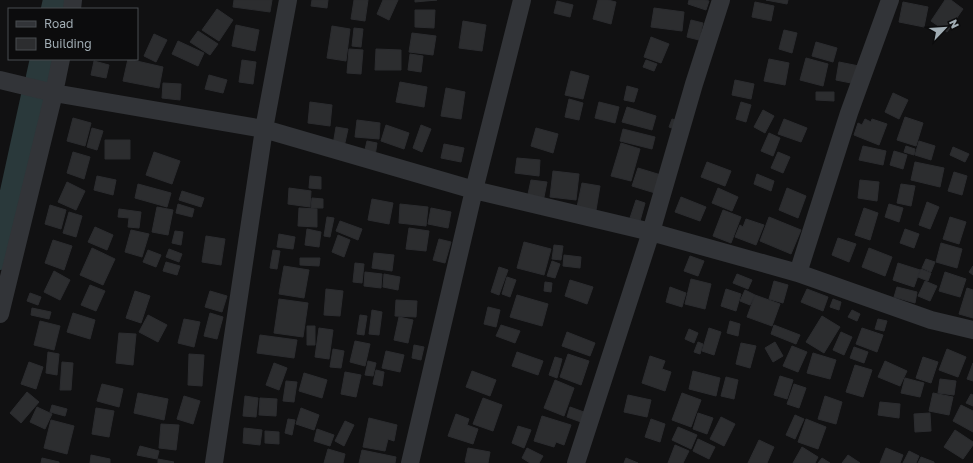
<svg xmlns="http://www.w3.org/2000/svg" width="973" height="463" font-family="'Golos Text',sans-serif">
<rect width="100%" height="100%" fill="#111112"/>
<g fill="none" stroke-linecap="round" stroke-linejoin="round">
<path stroke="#2a393b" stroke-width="28" d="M55,9l2,-9
M40,77l4,-18
M0,256l35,-160"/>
</g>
<path fill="#2c2d2f" stroke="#2b2c2f" d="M234,0h38l-2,12 -37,-5z
M312,0h16l-1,8 -16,-2z
M354,0h14l-3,21 -14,-2z
M383,0h15l-9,20 -12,-6z
M415,0h22l-22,2z
M598,0h10l8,2 -5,22 -18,-5z
M689,0h16l4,1 -3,9 -18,-6z
M766,0h22l-1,4z
M945,0h6l12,9 -16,23 -16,-11z
M557,1l16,4 -3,12 -16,-4z
M755,2l19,4 -3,15 -19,-4z
M903,2l25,5 -4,20 -25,-5z
M654,8l30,4 -2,19 -31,-4z
M217,9l16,11 -14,21 -17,-11z
M415,10h20l-1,18 -19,-1z
M691,20l12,3 -4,17 -12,-3z
M463,21l23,4 -4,26 -23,-3z
M236,25l23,5 -4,21 -23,-5z
M332,26l18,3 -4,32 -19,-3z
M354,28l9,1 -2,18 -9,-1z
M784,30l13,3 -5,20 -13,-4z
M198,31l20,13 -8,11 -20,-13z
M412,33l24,3 -3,19 -24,-3z
M154,34l13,6 -11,22 -12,-6z
M651,37l18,7 -8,19 -17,-6z
M178,41l26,12 -6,13 -26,-12z
M816,42l21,6 -4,14 -21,-6z
M349,49l14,1 -2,24 -14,-1z
M376,49l25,1v20h-26z
M410,54l13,2 -2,16 -13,-2z
M806,58l22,6 -5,22 -23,-6z
M128,59l35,8 -4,21 -36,-7z
M769,59l20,4 -4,22 -21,-4z
M242,60l14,2 -3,22 -14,-2z
M646,60l11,4 -3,7 -11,-4z
M94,61l15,4 -3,13 -15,-3z
M839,62l20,4 -3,18 -20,-4z
M571,71l18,5 -6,23 -18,-4z
M209,75l18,5 -4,13 -18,-4z
M735,80l19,4 -3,15 -19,-4z
M400,82l27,5 -3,20 -28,-5z
M163,83l18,1 -1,16 -18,-2z
M627,86l11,3 -4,13 -10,-2z
M446,88l19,4 -4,27 -20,-3z
M816,92h18v9l-18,-1z
M893,93l15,7 -9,19 -14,-7z
M569,99l14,4 -4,17 -14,-3z
M310,102l22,3 -2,21 -22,-3z
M599,102l20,5 -4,16 -20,-5z
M741,102l10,3 -5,17 -10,-3z
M627,107l29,9 -4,14 -30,-8z
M763,110l11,6 -9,17 -11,-6z
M905,117l18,6 -7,23 -19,-6z
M73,118l18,5 -6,23 -18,-5z
M672,119l7,2 -2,9 -8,-3z
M784,119l23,9 -6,14 -23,-8z
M865,119l6,3 1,-3 15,5 -8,21 -25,-10 4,-12 4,2z
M357,120l23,3 -1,16 -24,-2z
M386,125l23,8 -5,16 -23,-8z
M421,125l10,4 -9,23 -9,-4z
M336,127l12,2 -4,18 -11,-2z
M92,128l11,3 -6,19 -10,-3z
M536,128l22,6 -5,19 -22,-7z
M623,129l32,8 -3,12 -32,-8z
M769,133l11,5 -7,18 -12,-5z
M105,140h25v19h-25z
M367,141l10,2 -2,13 -11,-2z
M919,141l16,5 -4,14 -16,-5z
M621,143l19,6 -9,32 -20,-5z
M444,144l20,4 -3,14 -20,-4z
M863,146l23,5 -3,14 -24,-5z
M906,146l9,3 -1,6 -10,-3z
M953,147l16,7 -4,8 -15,-7z
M894,151l13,4 -4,14 -13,-4z
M73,152l17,5 -6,22 -17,-6z
M154,152l26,9 -8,23 -26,-9z
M778,152l12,5 -7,16 -12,-5z
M517,158l23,2 -1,16 -24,-3z
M707,162l24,9 -6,15 -24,-9z
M915,162l29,6 -4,19 -29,-7z
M638,168l23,7 -6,18 -23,-7z
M553,171l26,3 -3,26 -26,-3z
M954,172l13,4 -5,19 -14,-4z
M757,174l17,7 -3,10 -17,-7z
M97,176l19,4 -3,15 -19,-5z
M310,176l11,1v12l-12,-1z
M531,180l16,2 -4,20 -16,-3z
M860,180l19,2 -2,19 -19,-3z
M67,182l18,9 -9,19 -18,-8z
M582,183l18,3 -5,30 -19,-4z
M138,184l33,9 -4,14 -32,-9z
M901,184l14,2 -4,20 -14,-3z
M289,188l22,3 -1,16 -22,-3z
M718,188l20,9 -6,14 -20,-8z
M787,188l19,8 -8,22 -19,-8z
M182,191l22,7 -3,9 -22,-7z
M681,197l25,10 -6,14 -25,-9z
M312,198l11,1v9h-12z
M372,199l21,4 -4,21 -21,-4z
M636,200l9,3 -5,18 -10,-3z
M927,202l12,5 -9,22 -11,-4z
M178,204l16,5 -2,8 -16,-4z
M400,204l28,3 -2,19 -27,-3z
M889,204l14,4 -4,14 -14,-5z
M50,205l16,5 -5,19 -16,-5z
M157,207l16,3 -5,25 -16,-3z
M299,208l18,1v18l-19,-1z
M431,208l20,4 -3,16 -20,-4z
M864,208l14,5 -8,27 -15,-5z
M119,209l22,3 -2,16 -11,-1 1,-9 -11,-1z
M723,210l18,7 -10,26 -18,-7z
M69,212l13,4 -6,21 -13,-4z
M327,217l7,1 -4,19 -6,-1z
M769,217l32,13 -10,24 -31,-13z
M950,217l16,5 -7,22 -16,-5z
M746,219l18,6 -8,20 -21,-8 5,-12 3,2z
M340,221l22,8 -4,11 -22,-9z
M95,227l18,8 -6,15 -19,-8z
M409,228l20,3 -3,20 -20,-2z
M307,229l14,3 -2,15 -14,-2z
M905,229l14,5 -5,14 -14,-5z
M131,230l18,4 -7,23 -17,-5z
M175,231l8,1 -2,13 -9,-2z
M279,234l16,3 -2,12 -16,-2z
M338,235l12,5 -6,17 -12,-5z
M206,236l19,3 -4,26 -19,-3z
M838,238l18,6 -7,18 -17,-7z
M439,239l12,3 -6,21 -12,-3z
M53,240l19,6 -8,24 -19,-7z
M524,242l27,7 -7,26 -27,-7z
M941,243l21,6 -5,19 -21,-6z
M554,245l9,1 -2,14 -9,-1z
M92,248l23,11 -12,26 -23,-10z
M869,248l23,9 -7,19 -23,-9z
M169,249l13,5 -3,8 -13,-5z
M148,250l13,5 -5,12 -13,-5z
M273,250l7,1 -3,18 -7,-1z
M374,253l20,2 -2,16 -20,-3z
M564,255l17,2 -1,11 -17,-2z
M690,256l14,5 -6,15 -14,-5z
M300,258h20l-1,8 -19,-1z
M926,259l9,3 -4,10 -9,-4z
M552,261l8,3 -5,14 -8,-2z
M166,262l14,4 -3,9 -14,-4z
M355,263l9,1 -2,19 -9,-1z
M898,263l22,7 -6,17 -21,-7z
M284,266l25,4 -5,28 -25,-4z
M973,266v9l-4,-3z
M499,267l9,3 -9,25 -8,-3z
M921,269l10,4 -3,8 -10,-4z
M54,271l16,9 -10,20 -16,-8z
M365,272l17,2 -1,14 -17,-2z
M945,272l21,7 -6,18 -21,-6z
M384,274l16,3 -2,13 -15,-3z
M737,274l15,6 -4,9 -15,-6z
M507,277l9,3 -6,17 -8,-3z
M691,279l20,5 -6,25 -20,-5z
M570,280l23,7 -6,17 -22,-8z
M774,281l14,4 -5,18 -14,-4z
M925,281l12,5 -7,15 -12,-5z
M545,282l7,1 -1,9 -7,-1z
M90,285l15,6 -9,20 -15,-6z
M670,287l16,6 -4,14 -16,-5z
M897,287l20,5 -2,11 -21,-6z
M967,288l6,2v28l-14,-4z
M326,289l17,2 -3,25 -16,-1z
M726,289l15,5 -5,17 -15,-5z
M807,289l21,8 -5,14 -22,-9z
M745,290l10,5 -5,10 -10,-4z
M135,291l15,5 -9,27 -15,-5z
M210,291l17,5 -5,16 -17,-5z
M30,293l11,4 -3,8 -11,-4z
M517,295l31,9 -6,22 -32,-9z
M755,295l25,9 -8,22 -25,-9z
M279,299l29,4 -5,34 -29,-4z
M833,299l8,3 -2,8 -9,-3z
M396,300l21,1 -1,16 -21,-1z
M488,307l12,3 -4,17 -12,-3z
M32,308l19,4 -2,7 -18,-4z
M372,310l10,2 -3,23 -10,-1z
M852,310l8,4 -3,7 -9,-4z
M73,313l22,7 -5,19 -23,-7z
M210,313l13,4 -6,22 -13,-3z
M148,315l19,10 -9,17 -19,-10z
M360,315l7,1 -3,19 -7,-1z
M822,316l18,11 -16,26 -18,-11z
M399,317l14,3 -5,23 -14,-3z
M184,319l16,3 -6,25 -16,-4z
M878,319l9,2 -3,10 -9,-2z
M40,321l20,5 -6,24 -20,-5z
M730,321l10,3 -2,12 -11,-3z
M501,325l19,6 -5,12 -19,-7z
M774,325l26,10 -4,9 -25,-10z
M307,326h8v19h-8z
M319,328l14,2 -4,29 -14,-2z
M709,328l12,4 -7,23 -12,-4z
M862,328l21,7 -6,17 -21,-8z
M689,329l9,4 -4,10 -9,-4z
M567,332l28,11 -5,13 -28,-10z
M841,332l11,5 -8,18 -11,-5z
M119,333l17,1 -3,31 -17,-2z
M260,335l37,5 -3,18 -37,-5z
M355,341l15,3 -5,22 -15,-4z
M698,342l5,2 -3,10 -6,-2z
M775,342l8,14 -10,6 -8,-14z
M741,343l15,3 -6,22 -14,-4z
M414,345l10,2 -3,13 -9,-2z
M792,346l15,6 -9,20 -15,-6z
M854,347l14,5 -4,11 -14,-5z
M333,349l11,2 -3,17 -11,-1z
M947,349l19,8 -8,20 -19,-7z
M386,351l18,4 -4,17 -18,-4z
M48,352l11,2 -2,21 -11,-2z
M517,352l26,9 -5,14 -26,-9z
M813,353l23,7 -6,19 -23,-6z
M189,354l15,1 -2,31 -14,-1z
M568,354l21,7 -8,24 -21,-8z
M650,356l15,5 -3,8 9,3 -6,19 -23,-8z
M555,357l7,2 -5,19 -8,-3z
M923,357l15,5 -7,21 -15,-5z
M368,361l8,2 -3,13 -8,-1z
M885,361l22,10 -7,15 -22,-9z
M29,362l14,5 -7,22 -15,-5z
M62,362l11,1 -2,27h-11z
M274,363l13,5 -8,22 -13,-5z
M973,363v18l-6,-2z
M855,365l17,5 -9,27 -17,-5z
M376,370l8,2 -2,14 -9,-2z
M472,371l24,9 -6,16 -24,-9z
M693,371l27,7 -4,18 -27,-7z
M345,372l16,3 -5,22 -15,-3z
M304,373l23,7 -5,18 -23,-7z
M780,376l13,4 -6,19 -13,-4z
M726,377l12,3 -4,19 -13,-3z
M905,378l19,5 -4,14 -19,-4z
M940,379l16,2 -2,14 -16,-2z
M555,380l19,8 -10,28 -20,-8z
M286,381l11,1 -3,20 -11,-1z
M102,384l21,5 -4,18 -22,-6z
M794,384l12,4 -7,20 -12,-4z
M27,392l12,10 -18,21 -11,-10z
M138,393l30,6 -4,21 -30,-7z
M682,393l19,7 -10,27 -19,-7z
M933,393l20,4 -4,18 -20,-4z
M971,394l2,1v11l-7,-3z
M628,395l23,5 -4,17 -23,-5z
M184,396l16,5 -7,23 -16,-5z
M245,396l13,2 -2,19 -13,-1z
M825,396l17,6 -6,22 -18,-5z
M260,398l17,1 -1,17 -17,-1z
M483,398l19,7 -9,26 -20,-7z
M880,402l20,2 -1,14 -21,-3z
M52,405l15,4 -2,7 -15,-4z
M961,405l12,6v21l-20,-11z
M37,407l15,7 -7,15 -15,-7z
M570,407l14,5 -3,10 -14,-5z
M96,408l18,3 -5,26 -17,-3z
M301,408l18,7 -5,15 -18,-6z
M698,413l15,5 -6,16 -14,-5z
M930,413l1,18 -16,1 -1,-18z
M456,414l13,5 -2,6 11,4 -5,15 -25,-8z
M795,415l9,4 -9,20 -9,-4z
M542,416l29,9 -7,20 -8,-3 -2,5 -20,-6z
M721,417l14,7 -11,22 -14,-7z
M369,418l28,7 -3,16 -6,-2 -3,12 -22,-4z
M288,419l7,1 -3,15 -7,-2z
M651,419l14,5 -5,18 -15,-5z
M806,419l20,8 -8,22 -20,-7z
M51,420l23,6 -7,28 -23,-6z
M345,421l9,4 -10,21 -9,-5z
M161,424l18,1 -3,25 -17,-2z
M518,426l13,4 -7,18 -12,-5z
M678,427l19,8 -6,14 -19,-9z
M244,428l18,2 -2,15 -17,-2z
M317,429l17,6 -4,11 -16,-5z
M955,430l18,12v3l-10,14 -19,-12z
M265,431l14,1v12l-14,-1z
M698,439l17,8 -6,12 -16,-8z
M759,440l15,7 -7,16h-19z
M675,445l14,6 -6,12h-15z
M140,446l19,5 -2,8 -20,-4z
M802,447l16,10 -3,6h-22z
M468,448l22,4 -2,11h-18l-5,-1z
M527,448l16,8 -4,7h-9l-8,-5z
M886,448l17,7 -3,8h-20z
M328,449l17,5 -2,9h-19z
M362,450l34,7 -1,6h-36z
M909,451l10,5 -3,7h-13z
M91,455l19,4v4h-20z
M848,455l12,8h-18z
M921,457l13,5v1h-16z
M42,458l17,4v1h-18z
M626,458l12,5h-14z
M822,458l8,5h-12z
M158,459l16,3 -1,1h-15z"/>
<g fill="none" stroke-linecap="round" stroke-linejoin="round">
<path stroke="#323438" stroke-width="18" d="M72,9l1,-9
M0,80l54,13 210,36 210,61 177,42 147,41 133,47 42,10
M798,273l51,-160 41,-113
M0,314l54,-221 7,-34
M214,463l50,-334 24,-129
M410,463l64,-273 48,-190
M576,463l75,-231 43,-148 27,-84"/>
</g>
<rect x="8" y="8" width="130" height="52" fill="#0c0c0d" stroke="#484c50"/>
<rect x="16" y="21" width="20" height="6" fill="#323438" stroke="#484c50"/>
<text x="44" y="28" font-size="12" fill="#a1adb4">Road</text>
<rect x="16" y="38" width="20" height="12" fill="#2c2d2f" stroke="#484c50"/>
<text x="44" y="48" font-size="12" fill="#a1adb4">Building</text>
<g transform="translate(945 28) rotate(65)" stroke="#0c0c0d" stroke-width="3" paint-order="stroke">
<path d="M0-3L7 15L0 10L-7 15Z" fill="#a1adb4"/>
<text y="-6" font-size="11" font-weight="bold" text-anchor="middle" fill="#a1adb4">N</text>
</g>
</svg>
